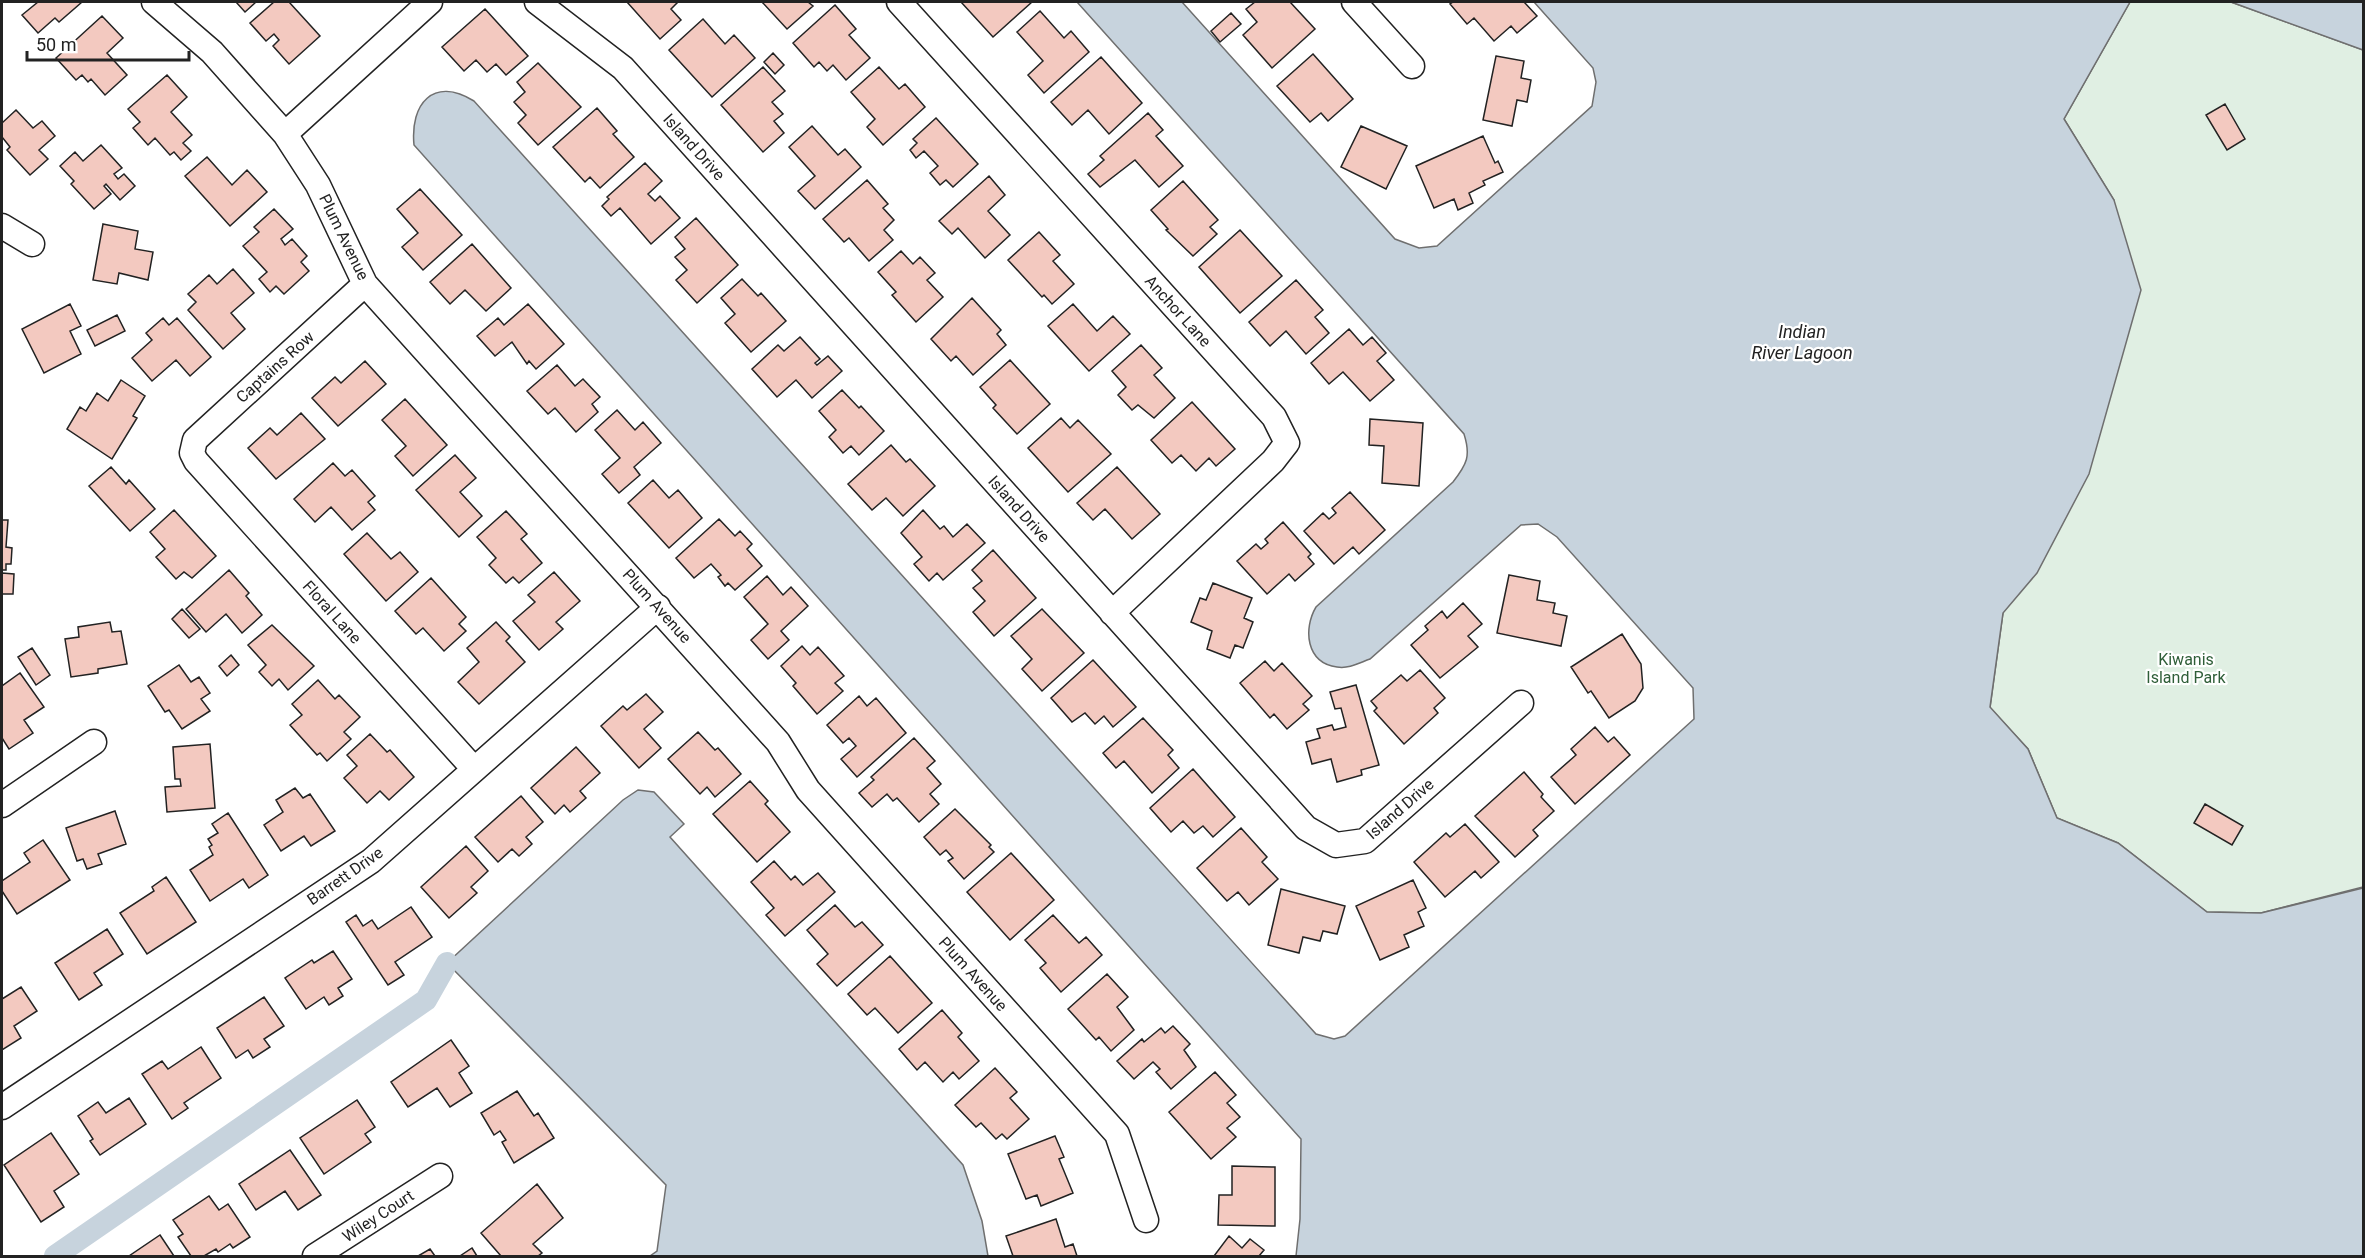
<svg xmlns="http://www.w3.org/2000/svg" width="2365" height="1258" font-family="Roboto,sans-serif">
<rect width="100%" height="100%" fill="#fff"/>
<path fill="#e0efe3" stroke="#6f6f6f" stroke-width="1.5" d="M2130,2h101l132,48v837l-102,26 -54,-1 -89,-69 -61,-25 -29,-69 -38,-41 13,-95 111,-413 -50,-81z"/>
<path fill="#c7d3dd" stroke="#6f6f6f" stroke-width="1.5" d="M1077,2h105l213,237 24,9 18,-2 155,-140 4,-24 -3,-14 -59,-66h596l-66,117 50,81 27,90 -52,184 -52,99 -34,40 -13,94 38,42 29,69 61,25 89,69 54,1 102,-25v368h-1067l4,-37 1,-80 -887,-994c-4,-41 19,-69 60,-44l842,933 18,5 11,-3 349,-317 -1,-31 -136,-151 -19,-13 -17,1 -151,134c-11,4 -21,10 -33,8 -31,-4 -34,-38 -21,-60l137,-125c14,-18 18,-26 11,-48z
M2231,2h132v48z
M638,790l16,2 30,32 -14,13 293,328 19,56 6,35h-338l7,-5 9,-66 -219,-222 176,-163z"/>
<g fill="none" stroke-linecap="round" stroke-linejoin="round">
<path stroke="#c7d3dd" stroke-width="22" d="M55,1256l371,-256 21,-37"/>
</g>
<path fill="#f3c9c0" stroke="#222" stroke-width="1.5" d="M38,2h44l-23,20 -4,-4 -17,15 -16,-18z
M236,2h20l-11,10z
M274,2h15l31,34 -31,28 -16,-18 6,-6 -5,-6 -8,7 -16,-18z
M627,2h51l-7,7 10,11 -21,19z
M762,2h46l5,4 -26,23z
M961,2h71l-39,35z
M1255,2h35l25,27 -43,39 -29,-33 14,-13 -11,-13z
M1453,2h71l13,14 -20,17 -6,-7 -17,15 -20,-23 -7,6 -17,-20z
M835,5l21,24 -7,6 21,23 -24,22 -13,-15 -6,6 -8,-9 -5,5 -21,-24z
M485,9l43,47 -22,19 -10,-11 -9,8 -11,-12 -12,11 -22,-24z
M1040,11l24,27 7,-7 18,21 -45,41 -16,-18 15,-14 -26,-29z
M1231,13l10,11 -21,18 -9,-11z
M102,16l21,22 -16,15 20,22 -22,20 -14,-16 -3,3 -6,-7 -6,5 -20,-22z
M703,19l22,25 9,-9 21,23 -43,39 -43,-47z
M773,53l11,12 -9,9 -11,-12z
M1313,54l40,45 -25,22 -7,-8 -11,9 -33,-36z
M1496,56l28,5 -3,17 10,2 -4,22 -10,-2 -5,26 -29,-6z
M1101,57l41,46 -33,31 -21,-24 -16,15 -21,-23z
M538,63l43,44 -43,38 -20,-22 8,-8 -12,-13 11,-10 -8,-10z
M763,67l22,24 -13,11 11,12 -9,7 10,12 -21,19 -42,-47z
M879,67l20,22 6,-5 20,23 -42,38 -16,-18 8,-8 -24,-27z
M167,75l20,22 -16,15 21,23 -9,8 8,8 -10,9 -7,-8 -4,3 -15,-17 -7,7 -15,-17 7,-6 -12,-13z
M2225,104l20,35 -18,11 -21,-35z
M597,108l20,23 -4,3 21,23 -34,31 -10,-11 -5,5 -32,-35z
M16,110l17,18 9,-7 13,15 -16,14 9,9 -18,16 -23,-25 3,-3 -8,-10v-14z
M1148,113l15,17 -7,6 27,30 -24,21 -24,-27 -35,27 -12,-13 16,-14 -4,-4z
M936,118l42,46 -25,23 -7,-7 -6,5 -10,-12 8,-7 -14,-15 -8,7 -6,-8 7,-7 -4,-4z
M812,126l26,29 7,-6 16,18 -46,42 -17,-18 17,-15 -26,-29z
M1361,126l46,20 -21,43 -45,-22z
M1483,136l12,27 3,-2 5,11 -20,9 2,4 -16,8 4,10 -15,7 -4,-11 -20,9 -18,-42z
M101,145l21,23 -8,6 4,5 6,-5 11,12 -15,14 -14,-16 -2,2 7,8 -17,15 -23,-25 3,-3 -14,-15 15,-14 8,9z
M207,157l25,28 15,-15 20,22 -37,34 -45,-50z
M645,163l17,18 -14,13 7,7 5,-5 20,22 -29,26 -31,-36 -9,8 -9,-10 7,-7 -2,-2z
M989,176l16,19 -17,16 22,24 -25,23 -27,-30 -6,6 -13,-13z
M867,180l21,24 -5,4 11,12 -10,10 9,10 -24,21 -20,-23 -5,4 -21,-23z
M1183,181l35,39 -8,7 7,7 -24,22 -27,-26 2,-1 -17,-19z
M420,189l42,46 -39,35 -21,-23 16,-14 -21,-24z
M274,209l19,20 -12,10 4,6 7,-6 15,17 -6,6 8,9 -25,23 -8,-8 -6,6 -11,-13 8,-7 -24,-26 16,-14 -5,-5z
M696,218l42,47 -41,38 -21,-23 11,-10 -12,-13 10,-8 -10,-12z
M103,224l35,7 -3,18 18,3 -5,28 -29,-7 -2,11 -24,-4z
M1240,230l42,46 -42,37 -41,-46z
M1039,232l21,23 -7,6 21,23 -22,20 -8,-9 -2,2 -34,-37z
M472,244l39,44 -25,23 -21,-21 -15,14 -20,-22z
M901,251l12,13 7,-7 15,16 -8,7 16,17 -27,25 -24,-27 4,-3 -18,-20z
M233,269l21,24 -23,20 14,16 -22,20 -35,-39 8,-8 -8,-8 21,-19 8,9z
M742,279l16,17 3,-3 25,28 -35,31 -26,-29 10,-9 -14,-16z
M1296,280l27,30 -8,7 14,16 -23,21 -20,-23 -16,15 -21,-24z
M972,298l29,32 -4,4 9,11 -33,30 -17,-19 -5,5 -20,-22z
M70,304l11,22 -11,5 11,23 -37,19 -22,-44z
M528,304l36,40 -28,25 -7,-8 -2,3 -15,-22 -17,14 -18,-20 21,-18 6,7z
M1073,304l24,27 16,-15 17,18 -41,37 -41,-45z
M117,315l8,16 -30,15 -8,-16z
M163,318l6,7 8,-7 34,39 -21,19 -14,-16 -24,21 -20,-23 20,-18 -6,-7z
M1349,329l14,16 9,-8 14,16 -9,8 17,19 -24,21 -27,-29 -14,12 -18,-21z
M800,337l20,22 -5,4 2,2 11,-9 14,15 -30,27 -16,-18 -19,17 -25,-28 26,-24 6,6z
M1141,345l21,23 -8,7 21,23 -21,20 -16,-13 -6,5 -14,-15 8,-8 -14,-16z
M1010,360l40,44 -33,30 -24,-26 3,-3 -16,-18z
M365,361l21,23 -48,42 -26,-28 23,-21 6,6z
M557,365l18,21 8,-7 17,18 -8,7 6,8 -22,20 -21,-24 -7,6 -21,-23z
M121,380l24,16 -12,20 4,2 -25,41 -45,-30 13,-22 6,4 11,-18 11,8z
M842,390l17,18 2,-2 23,25 -25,24 -8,-9 -8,7 -14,-16 7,-7 -17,-19z
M405,399l42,46 -34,31 -18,-20 11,-10 -24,-26z
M1192,402l43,47 -19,17 -7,-8 -13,13 -15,-16 -9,8 -21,-23z
M617,410l18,20 8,-8 18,21 -27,24 6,8 -21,18 -17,-19 18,-16 -25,-28z
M301,413l24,26 -49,40 -28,-31 22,-20 7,7z
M1061,418l9,10 8,-8 33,34 -43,38 -40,-44z
M1370,419l53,4 -4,63 -37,-3 2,-37 -15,-1z
M891,445l15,17 4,-3 25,27 -32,30 -17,-18 -14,12 -24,-26z
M455,455l21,23 -16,14 22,24 -23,21 -43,-47z
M333,463l12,13 7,-6 23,26 -7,6 7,8 -23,20 -21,-23 -16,15 -21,-23z
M111,467l15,17 3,-4 26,29 -25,22 -41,-45z
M1117,467l43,47 -28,25 -27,-30 -12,11 -16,-17z
M653,480l16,18 9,-8 24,28 -33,30 -41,-45z
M1350,492l35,38 -26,24 -6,-7 -19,17 -30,-33 19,-18 6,6 7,-6 -4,-5z
M174,510l42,46 -24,22 -8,-6 -8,7 -20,-22 9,-8 -15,-17z
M923,510l17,19 4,-3 9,11 14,-13 18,19 -42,37 -6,-7 -8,8 -15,-17 8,-7 -21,-24z
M506,511l21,23 -6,5 21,24 -23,20 -6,-6 -7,6 -17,-18 7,-7 -19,-21z
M719,519l16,17 5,-5 12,13 -5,5 15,17 -27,24 -7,-7 -3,3 -7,-9 3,-2 -10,-11 -17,14 -18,-20z
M2,520h6l-2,27 6,1 -1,16h-5v6h-4z
M1283,522l28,32 -3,3 6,7 -19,17 -6,-7 -22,20 -30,-33 19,-17 5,5 7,-6 -3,-4z
M367,533l24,26 9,-7 18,20 -32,29 -42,-47z
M993,550l43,48 -42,38 -21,-24 12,-11 -12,-13 9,-7 -10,-11z
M229,570l20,23 -3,3 16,19 -20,18 -16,-19 -20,18 -20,-23z
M554,572l26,29 -24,21 7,7 -24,21 -26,-29 22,-19 -7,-7z
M2,573l12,1 -1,20h-11z
M1509,575l31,6 -3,19 18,3 -2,10 14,3 -6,30 -64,-13z
M767,576l16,19 8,-8 17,19 -27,25 8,9 -21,19 -17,-19 17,-16 -24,-27z
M431,578l35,39 -7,7 7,7 -22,20 -21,-23 -7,6 -21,-23z
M1213,583l39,15 -8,20 9,4 -10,26 -8,-3 -5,13 -23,-9 5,-18 -21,-9 9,-24 6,2z
M1463,603l19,21 -14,12 10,11 -38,31 -29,-33 17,-15 -3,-4 17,-15 5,7z
M182,609l18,20 -11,9 -17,-19z
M1042,609l42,44 -42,38 -20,-22 10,-10 -21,-23z
M110,622l2,10 9,-1 6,33 -29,5v4l-27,4 -6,-38 14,-2 -1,-10z
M496,622l14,15 -4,4 19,21 -46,42 -21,-22 21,-20 -12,-14z
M272,625l42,41 -26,24 -9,-11 -7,7 -13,-14 7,-7 -18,-20z
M1622,634l19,30 2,24 -8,13 -26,17 -18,-27 -3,2 -17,-26z
M802,646l8,9 8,-8 26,29 -9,7 8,8 -26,23 -24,-28 3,-3 -15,-17z
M32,648l18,27 -14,10 -18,-28z
M231,655l8,10 -12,11 -8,-10z
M1093,660l43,47 -23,20 -9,-11 -9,8 -10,-11 -13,9 -21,-24z
M1265,661l9,10 8,-8 30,33 -9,8 6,6 -22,19 -13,-15 -4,4 -30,-35z
M179,665l12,17 8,-5 11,16 -9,6 9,12 -28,18 -13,-19 -4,2 -17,-26z
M1420,670l25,28 -11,10 4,5 -34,31 -30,-33 3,-3 -6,-7 30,-26 6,6z
M20,673l24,34 -20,13 9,13 -24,16 -7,-11v-52z
M318,680l17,19 4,-4 21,22 -16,15 7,7 -24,22 -7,-8 -3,2 -27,-30 12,-10 -10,-11z
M1356,685l23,80 -18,5 1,5 -25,7 -6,-23 -19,5 -6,-22 14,-4 -3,-9 15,-4 2,5 12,-3 -5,-19 -6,1 -5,-17z
M646,694l17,18 -19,17 17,19 -22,20 -38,-42 22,-20 4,4z
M859,696l8,10 9,-8 30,35 -49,44 -16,-18 15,-13 -7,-8 -6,5 -16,-18z
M1143,718l30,32 -5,5 11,13 -27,25 -28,-32 -8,7 -13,-15z
M1595,727l13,15 6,-5 16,18 -55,49 -24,-27 25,-22 -5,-6z
M698,732l17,18 3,-2 23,26 -26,23 -8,-10 -7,7 -32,-35z
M370,734l17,18 3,-2 24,27 -25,23 -9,-9 -13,12 -23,-25 13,-12 -10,-11z
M914,738l21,23 -8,7 14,16 -11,10 9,10 -20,18 -22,-24 -4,3 -6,-7 -15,13 -13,-14 15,-13 -3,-3z
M210,744l5,64 -48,4 -2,-25 16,-1 -1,-7h-5l-2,-32z
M576,747l24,26 -20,18 6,7 -16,14 -6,-7 -9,9 -24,-26z
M1193,769l42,48 -22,20 -10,-11 -9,7 -11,-12 -12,11 -21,-24z
M1524,772l19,22 -2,3 13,14 -21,19 5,6 -23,21 -40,-41z
M750,781l18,20 -3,3 25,28 -33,30 -44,-48z
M295,788l8,10 7,-4 25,37 -24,15 -7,-10 -23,15 -17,-26 19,-13 -7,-12z
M521,796l22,26 -17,15 6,7 -13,12 -7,-7 -14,13 -23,-25z
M2205,804l38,22 -11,19 -38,-22z
M955,809l36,36 -2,2 5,5 -30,27 -16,-18 5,-3 -7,-8 -6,5 -16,-18z
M115,811l11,33 -28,10 4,10 -15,5 -4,-10 -6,2 -11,-33z
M228,813l40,62 -19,13 -6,-9 -33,22 -20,-31 23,-15 -4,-8 3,-2 -4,-6 10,-6 -6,-9z
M1465,824l34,38 -18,16 -6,-7 -30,26 -31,-35 32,-29 4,4z
M1241,828l26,29 -5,5 16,17 -29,26 -11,-13 -11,9 -30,-33z
M43,840l27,40 -53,34 -15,-23v-10l28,-19 -6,-9z
M466,846l22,25 -17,16 6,6 -28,25 -28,-31z
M1011,853l43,47 -44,40 -43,-48z
M774,861l17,19 4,-4 8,9 15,-12 17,19 -50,44 -19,-21 8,-7 -23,-26z
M166,877l30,45 -49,32 -27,-41 34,-22 -2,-4z
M1413,880l13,28 -8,4 6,14 -20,9 5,12 -29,13 -24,-54z
M1281,889l64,17 -8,28 -14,-3 -3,10 -17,-4 -4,16 -31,-8z
M835,905l20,22 7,-5 21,23 -46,41 -20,-22 11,-10 -21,-24z
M411,907l21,30 -37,25 9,13 -16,10 -42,-63 10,-7 7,11 9,-6 6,9z
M1053,915l26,28 7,-6 16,18 -41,37 -21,-24 6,-5 -21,-23z
M107,929l16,25 -29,19 8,12 -23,15 -24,-37z
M333,951l19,28 -14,9 5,8 -14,9 -5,-8 -18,12 -21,-31 27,-18 2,3z
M890,956l42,47 -34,30 -23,-25 -8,7 -19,-21z
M1107,974l21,23 -11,10 17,23 -23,21 -12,-14 -3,3 -28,-31z
M21,987l16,24 -23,15 7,12 -19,12v-51z
M264,997l20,29 -20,13 6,8 -17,11 -5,-8 -12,8 -19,-30z
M942,1010l20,23 -4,4 21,24 -20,18 -6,-7 -10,10 -18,-20 -8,8 -18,-21z
M1173,1026l17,18 -6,6 12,17 -25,22 -15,-17 4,-3 -7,-7 -19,17 -17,-18 25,-22 2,3 17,-14 4,5z
M451,1040l18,26 -10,7 13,20 -22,14 -13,-19 -29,19 -17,-25z
M201,1047l20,31 -37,25 4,5 -16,11 -30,-45 20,-13 6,8z
M995,1068l22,24 -7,6 19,21 -22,20 -5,-5 -6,5 -15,-16 -5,4 -21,-22z
M1215,1072l21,23 -9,8 13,14 -13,11 9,9 -25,22 -42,-47z
M517,1091l17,25 4,-3 16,25 -40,25 -12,-21 4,-2 -6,-9 -6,4 -13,-22z
M129,1098l17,26 -46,31 -10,-14 3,-2 -15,-23 20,-14 8,11z
M357,1100l18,27 -10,7 6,8 -47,32 -24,-36z
M51,1133l28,41 -25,17 10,16 -23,15 -37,-57z
M1055,1136l9,21 -5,2 14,34 -32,13 -4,-11 -11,4 -18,-45z
M290,1150l31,45 -23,15 -13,-19 -29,19 -17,-26z
M1232,1166l43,1v59l-57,-1 1,-30h13z
M537,1184l26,34 -30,26 9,9 -4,3h-37l-20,-23z
M209,1196l10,14 9,-6 22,33 -17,11 -3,-4 -12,8 -2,-3 -12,7h-13l-13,-19 5,-3 -10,-14z
M1056,1219l9,28 8,-3 4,12h-64l-7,-20z
M160,1235l14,21h-45z
M1229,1236l13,12 8,-9 14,11 -5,6h-45z
M472,1248l5,8h-17z
M430,1249l5,7h-17z"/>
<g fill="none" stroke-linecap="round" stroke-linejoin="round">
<g stroke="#222" stroke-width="27">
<path id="minor" d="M154,2l58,50 73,82 33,51 47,99 413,458 30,48 309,344 29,86
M537,2l86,66 683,760 30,17 29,-4 156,-138
M899,2l375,415 13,26 -14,18 -161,152
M1354,2l58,64
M285,134l145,-132
M2,226l30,18
M365,284l-170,156 -3,13 4,8 278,308
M2,805l92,-63
M2,1107l369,-246 287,-254
M315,1256l125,-80"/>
</g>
<use href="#minor" stroke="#fff" stroke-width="24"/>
</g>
<g text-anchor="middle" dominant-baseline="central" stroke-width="4.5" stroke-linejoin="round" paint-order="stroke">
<g font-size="16" fill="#222" stroke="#fff">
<text transform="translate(694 147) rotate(48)">Island Drive</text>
<text transform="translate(344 237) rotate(64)">Plum Avenue</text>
<text transform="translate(1178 311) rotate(48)">Anchor Lane</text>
<text transform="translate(275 367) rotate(-42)">Captains Row</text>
<text transform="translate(1019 509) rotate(48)">Island Drive</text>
<text transform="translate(657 606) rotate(48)">Plum Avenue</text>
<text transform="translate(332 612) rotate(48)">Floral Lane</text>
<text transform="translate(1400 809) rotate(-41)">Island Drive</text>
<text transform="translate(345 876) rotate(-35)">Barrett Drive</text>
<text transform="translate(973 974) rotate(48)">Plum Avenue</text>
<text transform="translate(378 1216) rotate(-33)">Wiley Court</text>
</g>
<g font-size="16" fill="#2f5e38" stroke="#fff">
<text x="2186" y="659">Kiwanis<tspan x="2186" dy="18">Island Park</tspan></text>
</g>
<g font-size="18" font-style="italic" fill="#222" stroke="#fff">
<text x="1802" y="331">Indian<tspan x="1802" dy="21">River Lagoon</tspan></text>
</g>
</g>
<rect width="2365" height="1258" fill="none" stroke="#222222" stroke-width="6"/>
<path d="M27 51v9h162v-9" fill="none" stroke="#222222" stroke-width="3"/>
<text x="36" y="51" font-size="18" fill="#222222" stroke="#ffffff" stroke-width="4.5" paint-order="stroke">50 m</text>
</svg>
